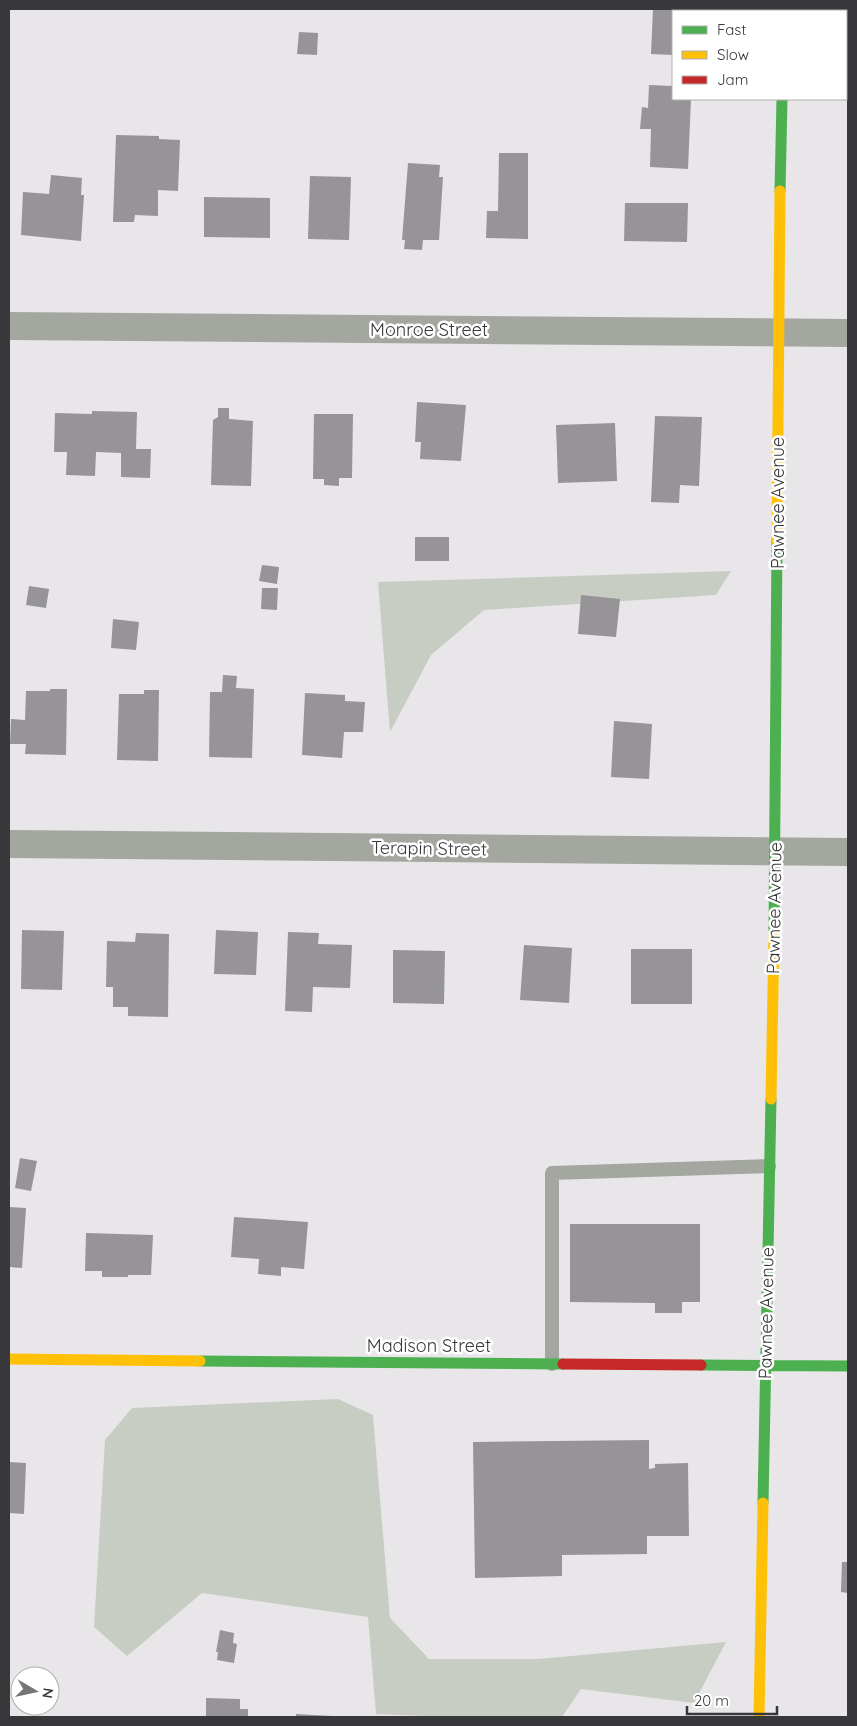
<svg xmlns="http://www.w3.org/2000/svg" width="857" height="1726" font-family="Quicksand,sans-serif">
<rect width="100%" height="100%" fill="#e8e6e9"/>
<path fill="#c8cdc3" d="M731,571l-15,24 -232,15 -53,45 -41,77 -12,-150z
M338,1399l35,16 17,203 39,41h109l188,-17 -32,61 -113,-14 -19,28h-114l-72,-3 -8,-97 -166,-24 -75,63 -33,-29 11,-187 27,-32z"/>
<path fill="#969496" d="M653,9h38v2h-18v44l-22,-1z
M299,32l19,1 -1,22 -20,-1z
M649,85l24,1v13h18l-3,70 -38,-2 1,-38h-11l2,-22 6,1z
M116,135l43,1v3l21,1 -2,51 -20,-1v26l-23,-1 -1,7h-21z
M499,153h29v86l-42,-1 1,-27h11z
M408,163l32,2 -1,12h4l-4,63h-16l-1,10 -18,-1 1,-9h-3z
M51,175l31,3 -1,17h3l-3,46 -60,-6 2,-43 26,2z
M310,176l41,1 -2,63 -41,-1z
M204,197l66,1v40l-66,-1z
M625,203h63l-1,39 -63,-1z
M417,402l49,3 -5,56 -41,-2 1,-17h-6z
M218,408h11v11l24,2 -2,65 -40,-1 2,-65 5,-3z
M92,411l45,1 -1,37h15l-1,29 -29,-1v-24l-25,-1 -1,24 -29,-1 1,-23h-13l1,-39 37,1z
M314,414h39l-1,64h-13v8l-15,-1v-6h-11z
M655,416l47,1 -3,69 -19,-1 -1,18 -28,-1z
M615,423l2,58 -59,2 -2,-58z
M415,537h34v24h-34z
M262,565l17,2 -2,17 -18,-3z
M29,586l20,3 -3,19 -20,-3z
M262,588h16l-1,22 -16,-1z
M581,595l39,4 -4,38 -38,-3z
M113,619l26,3 -3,28 -25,-2z
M223,675l14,1 -1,12 18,1 -2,69 -43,-1 1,-65h12z
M50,689h17l-1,66 -41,-1 1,-10h-16l1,-25 14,1 1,-29h24z
M144,690h15l-1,71 -41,-1 2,-66h25z
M305,693l40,2v6l20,1 -2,30h-19l-2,26 -40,-3z
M614,721l38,3 -3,55 -38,-2z
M22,930l42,1 -2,59 -41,-1z
M216,930l42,2 -2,43 -42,-1z
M288,932l31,1 -1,11 34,1 -2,43 -37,-1 -1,25 -27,-1z
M136,933l33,1 -1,83 -40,-1v-9h-15v-20h-7l1,-46 28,1z
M524,945l48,3 -3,55 -49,-3z
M631,949h61v55h-61z
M393,950l52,1 -1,53 -51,-1z
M20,1158l17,3 -6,30 -16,-3z
M9,1207l17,1 -4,60 -13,-1z
M234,1217l74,5 -4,47 -23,-2v9l-23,-2 1,-15 -28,-2z
M570,1224h130v78h-18v11h-27v-10l-85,-1z
M86,1233l67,2 -2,40h-23v2h-26v-6h-17z
M649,1440v29l6,-1v-4l33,-1 1,73h-42v18l-85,1v21l-87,2 -2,-136z
M9,1462l17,1 -2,51 -15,-1z
M842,1562h6v31l-7,-1z
M220,1630l14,3 -1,10 4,1 -3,19 -17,-3 1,-8h-2z
M206,1698l34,1v10h8v8h-42z
M296,1714l36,2v1h-36z"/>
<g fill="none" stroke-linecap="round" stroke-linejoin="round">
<path stroke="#a3a7a0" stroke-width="14" d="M552,1364v-191l217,-7"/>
<path stroke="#a3a7a0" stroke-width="28" d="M783,11v-2
M9,326l839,7
M9,844l839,8"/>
<path stroke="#4caf50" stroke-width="11" d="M780,191l2,-92
M774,933l3,-392
M200,1361l363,3
M701,1365l147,1
M763,1503l8,-404"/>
<path stroke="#ffc107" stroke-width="11" d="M777,541l3,-350
M771,1099l3,-166
M9,1359l191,2
M759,1717l4,-214"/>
<path stroke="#c62828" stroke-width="11" d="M563,1364l138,1"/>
</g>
<g text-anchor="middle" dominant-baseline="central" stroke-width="5" stroke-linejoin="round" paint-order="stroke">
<g font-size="18" fill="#383739" stroke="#fff">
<text x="429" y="329">Monroe Street</text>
<text transform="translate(777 503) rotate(-90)">Pawnee Avenue</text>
<text transform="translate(429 848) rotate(1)">Terapin Street</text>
<text transform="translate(774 908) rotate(-89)">Pawnee Avenue</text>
<text transform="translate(766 1313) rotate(-89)">Pawnee Avenue</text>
<text x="429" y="1345">Madison Street</text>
</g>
</g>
<rect width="857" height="1726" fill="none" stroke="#383739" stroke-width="20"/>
<rect x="672" y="10" width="175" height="90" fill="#ffffff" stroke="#afafb0"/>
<rect x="682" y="26" width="25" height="8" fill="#4caf50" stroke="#afafb0"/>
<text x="717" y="35" font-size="15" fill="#383739">Fast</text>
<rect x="682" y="51" width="25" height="8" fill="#ffc107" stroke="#afafb0"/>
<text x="717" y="60" font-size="15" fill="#383739">Slow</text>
<rect x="682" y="76" width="25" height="8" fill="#c62828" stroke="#afafb0"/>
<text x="717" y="85" font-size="15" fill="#383739">Jam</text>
<g transform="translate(35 1691) rotate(99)"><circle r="24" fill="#ffffff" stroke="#afafb0"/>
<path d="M0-4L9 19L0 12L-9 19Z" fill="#767477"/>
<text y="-8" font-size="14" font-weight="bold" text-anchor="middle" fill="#383739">N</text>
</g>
<path d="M687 1706v8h90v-8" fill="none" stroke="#383739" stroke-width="2.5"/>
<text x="694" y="1706" font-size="15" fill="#383739" stroke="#ffffff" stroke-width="4" paint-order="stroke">20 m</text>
</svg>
